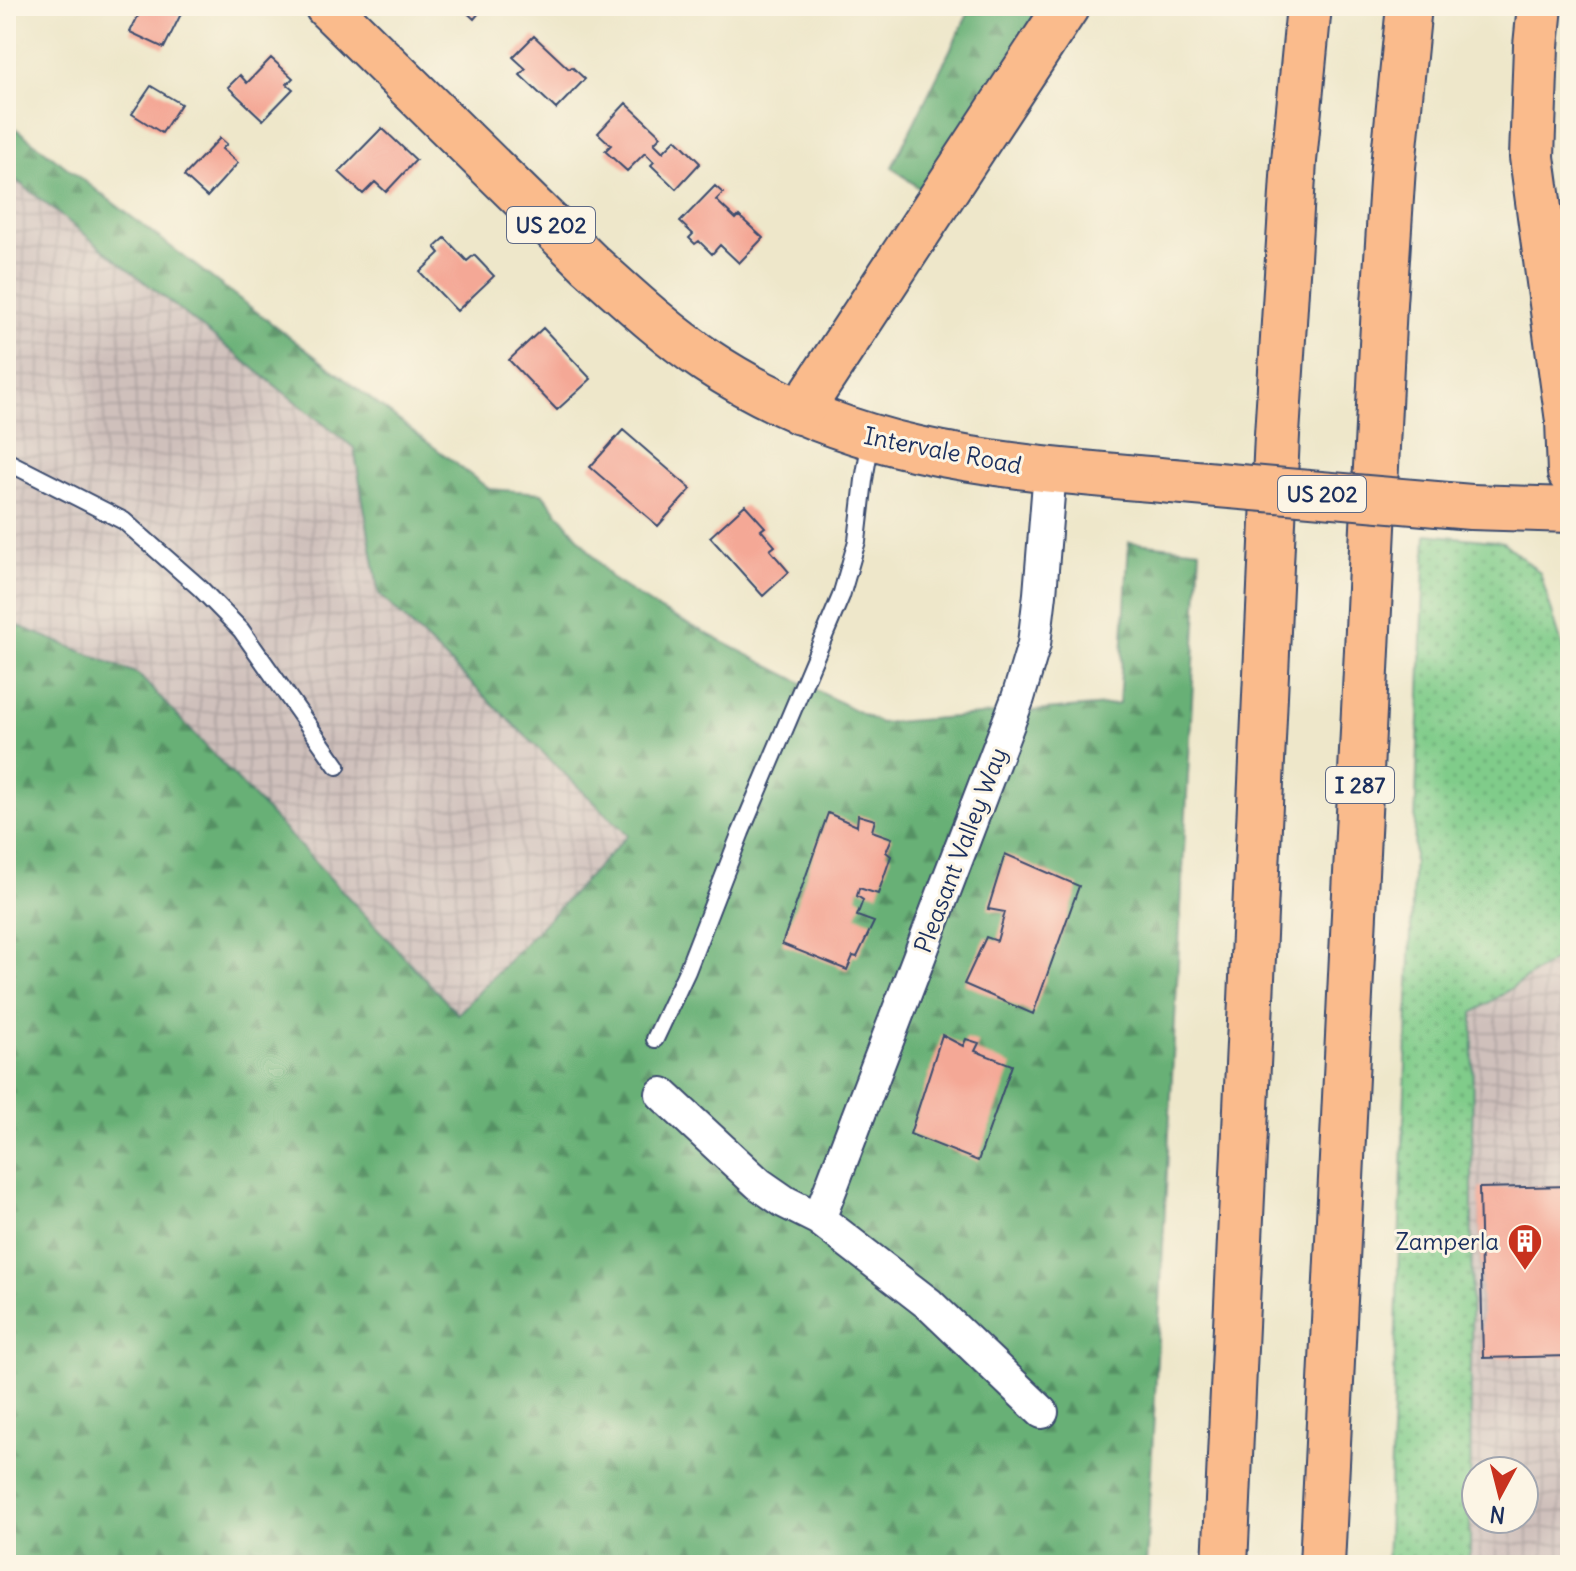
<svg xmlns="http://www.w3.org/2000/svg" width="1576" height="1571" font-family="Delius,sans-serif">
<defs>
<pattern id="industrial-grid" width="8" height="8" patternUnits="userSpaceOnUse" patternTransform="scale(2)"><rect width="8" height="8" fill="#cfc0bb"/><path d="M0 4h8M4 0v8" fill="none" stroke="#b1a5a3"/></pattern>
<pattern id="grass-dots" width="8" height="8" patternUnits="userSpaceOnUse" patternTransform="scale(2)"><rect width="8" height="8" fill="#80cc8a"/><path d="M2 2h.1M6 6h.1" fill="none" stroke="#68a674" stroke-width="1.8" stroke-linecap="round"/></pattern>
<pattern id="forest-firs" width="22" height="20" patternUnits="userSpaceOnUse" patternTransform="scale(2)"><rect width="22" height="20" fill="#68b076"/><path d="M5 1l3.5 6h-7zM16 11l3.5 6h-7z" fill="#559064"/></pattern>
</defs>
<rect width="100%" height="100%" fill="#fcf5e5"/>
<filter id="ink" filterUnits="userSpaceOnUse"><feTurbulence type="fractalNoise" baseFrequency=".0125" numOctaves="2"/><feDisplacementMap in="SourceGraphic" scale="16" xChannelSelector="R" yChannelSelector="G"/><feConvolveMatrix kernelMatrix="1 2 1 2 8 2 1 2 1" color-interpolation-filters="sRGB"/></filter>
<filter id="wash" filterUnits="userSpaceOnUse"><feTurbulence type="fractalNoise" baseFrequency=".006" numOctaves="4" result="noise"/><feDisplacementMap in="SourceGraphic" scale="32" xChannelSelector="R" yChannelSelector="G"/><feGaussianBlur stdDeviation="1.8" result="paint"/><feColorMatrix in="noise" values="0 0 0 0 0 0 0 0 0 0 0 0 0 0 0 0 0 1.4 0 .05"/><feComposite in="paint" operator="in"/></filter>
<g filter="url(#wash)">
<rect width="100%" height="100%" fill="#eee7ca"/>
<path fill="url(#industrial-grid)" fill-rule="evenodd" d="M6,172l348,276 25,146 250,241 -170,179 -321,-340 -132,-53z
M1570,950v615h-103l3,-14 3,-538zM1476,1471h48v48h-48z"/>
<path fill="url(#grass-dots)" stroke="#4e7e74" stroke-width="2" d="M1426,534l77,8 37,31 30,98v279l-97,63 -3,538 -3,14h-80z"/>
<path fill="url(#forest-firs)" stroke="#42706a" stroke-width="2" d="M972,6h70l-117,187 -33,-26z
M15,128l474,361 53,4 70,86 43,28 225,116 239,-19 10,-162 71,8 -54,1015h-1140v-944l132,53 320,340 170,-179 -249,-241 -25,-146 -348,-276v-25z"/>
<g id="blocks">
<path fill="#f4a896" d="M123,6h62l-21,42 -34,-16 9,-18z
M460,6h25l-11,13z
M534,36l35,33 3,-2 13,12 -29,30 -36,-34 6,-6 -13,-12z
M271,58l22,20 -6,6 6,5 -30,31 -35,-33 12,-12 7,8z
M151,86l30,18 -19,29 -30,-19z
M626,103l35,33 -7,7 9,9 13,-13 24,24 -24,26 -25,-24 3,-3 -9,-9 -18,18 -22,-20 6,-6 -13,-12z
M382,128l34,32 -30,32 -11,-10 -12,12 -24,-22z
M220,138l7,6 -5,5 16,14 -31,34 -23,-21z
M715,186l8,7 -7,7 20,19 3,-3 24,22 -24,25 -19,-18 -8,9 -13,-13 -4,3 -6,-6 4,-4 -13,-12z
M445,238l22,23 7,-6 20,21 -37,35 -37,-39 20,-19 -5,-6z
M543,328l48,51 -34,31 -48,-50z
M623,430l68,59 -33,37 -68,-59z
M745,505l20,22 -4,3 14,16 -5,4 19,22 -26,24 -53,-59z
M828,813l29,13 1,-11 17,5 -3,11 20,7 -6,14 5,4 -13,38 -19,-6 -2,8 6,4 -6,16 17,6 -17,35 -4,-1 -6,14 -65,-26z
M1005,854l74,32 -46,128 -69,-30 22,-47 11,4 8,-29 -17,-3z
M942,1035l21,11 3,-7 13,4 -4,8 37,14 -34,96 -68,-27z
M1570,1186v170l-87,2 -4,-170z"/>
</g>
</g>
<g filter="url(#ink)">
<use href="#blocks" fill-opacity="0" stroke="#3b4b6e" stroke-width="2"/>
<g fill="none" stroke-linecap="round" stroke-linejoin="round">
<g stroke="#3b4b6e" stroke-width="20">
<path id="service" d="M6,461l118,60 76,67 41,42 96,136
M655,1039l32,-68 54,-139 100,-236 16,-55 7,-61 7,-41"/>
</g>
<g stroke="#3b4b6e" stroke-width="36">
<path id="minor" d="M662,1094l97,90 26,18 34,17 110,85 113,108
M819,1219l199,-521 16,-54 6,-50 10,-124"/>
</g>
<g stroke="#3b4b6e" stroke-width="48">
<path id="primary" d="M327,6l263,258c38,34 75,69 117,97 145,97 298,105 465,120
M1540,6l-4,40 -4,111 36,264 2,52
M1471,507l99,3"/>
</g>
<g stroke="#3b4b6e" stroke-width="48">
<path id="motorway" d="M800,412l267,-406
M1225,1565l52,-1130 17,-274 15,-155
M1322,1565l62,-1261 9,-137 16,-161"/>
</g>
<use href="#service" stroke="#fff" stroke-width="16"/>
<use href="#minor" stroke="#fff" stroke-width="32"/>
<use href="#primary" stroke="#fabb8c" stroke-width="44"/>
<use href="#motorway" stroke="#fabb8c" stroke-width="44"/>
<g stroke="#3b4b6e" stroke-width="48" stroke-linecap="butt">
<path id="primary-bridge" d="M1172,481l299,26"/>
</g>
<use href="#primary-bridge" stroke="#fabb8c" stroke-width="44"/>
</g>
</g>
<defs>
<g id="building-pin" transform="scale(1.8)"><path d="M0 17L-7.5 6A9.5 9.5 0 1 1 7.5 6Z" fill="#c8321e" stroke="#fcf5e5"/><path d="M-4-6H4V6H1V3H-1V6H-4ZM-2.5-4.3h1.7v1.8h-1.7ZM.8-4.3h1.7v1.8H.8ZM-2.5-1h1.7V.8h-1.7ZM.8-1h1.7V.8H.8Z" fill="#fff"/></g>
</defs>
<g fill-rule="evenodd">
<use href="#building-pin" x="1525" y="1241"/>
</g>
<g text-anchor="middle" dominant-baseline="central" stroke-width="6" stroke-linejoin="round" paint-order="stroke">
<g fill="#fcf5e5" stroke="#5e6a86" stroke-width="2">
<rect x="507" y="207" width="88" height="36" rx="6"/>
<rect x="1278" y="476" width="88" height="36" rx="6"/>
<rect x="1326" y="767" width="68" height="36" rx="6"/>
</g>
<g font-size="22" font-weight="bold" fill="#1b2f5e">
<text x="551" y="225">US 202</text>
<text x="1322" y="494">US 202</text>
<text x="1360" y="785">I 287</text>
</g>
<g font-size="24" fill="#1b2f5e" stroke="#fcf5e5">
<text transform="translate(943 450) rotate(11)">Intervale Road</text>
<text transform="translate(960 850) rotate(-69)">Pleasant Valley Way</text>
</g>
<g font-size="24" fill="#1b2f5e" stroke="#fcf5e5" text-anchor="end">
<text x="1499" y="1241">Zamperla</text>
</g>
</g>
<rect width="1576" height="1571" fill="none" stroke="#fcf5e5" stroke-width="32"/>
<g transform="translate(1500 1495) rotate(187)"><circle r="38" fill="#fcf5e5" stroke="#a2a6af" stroke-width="2"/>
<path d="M0-6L14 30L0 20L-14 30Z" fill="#c8321e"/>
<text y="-12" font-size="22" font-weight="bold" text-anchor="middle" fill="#1b2f5e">N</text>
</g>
</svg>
